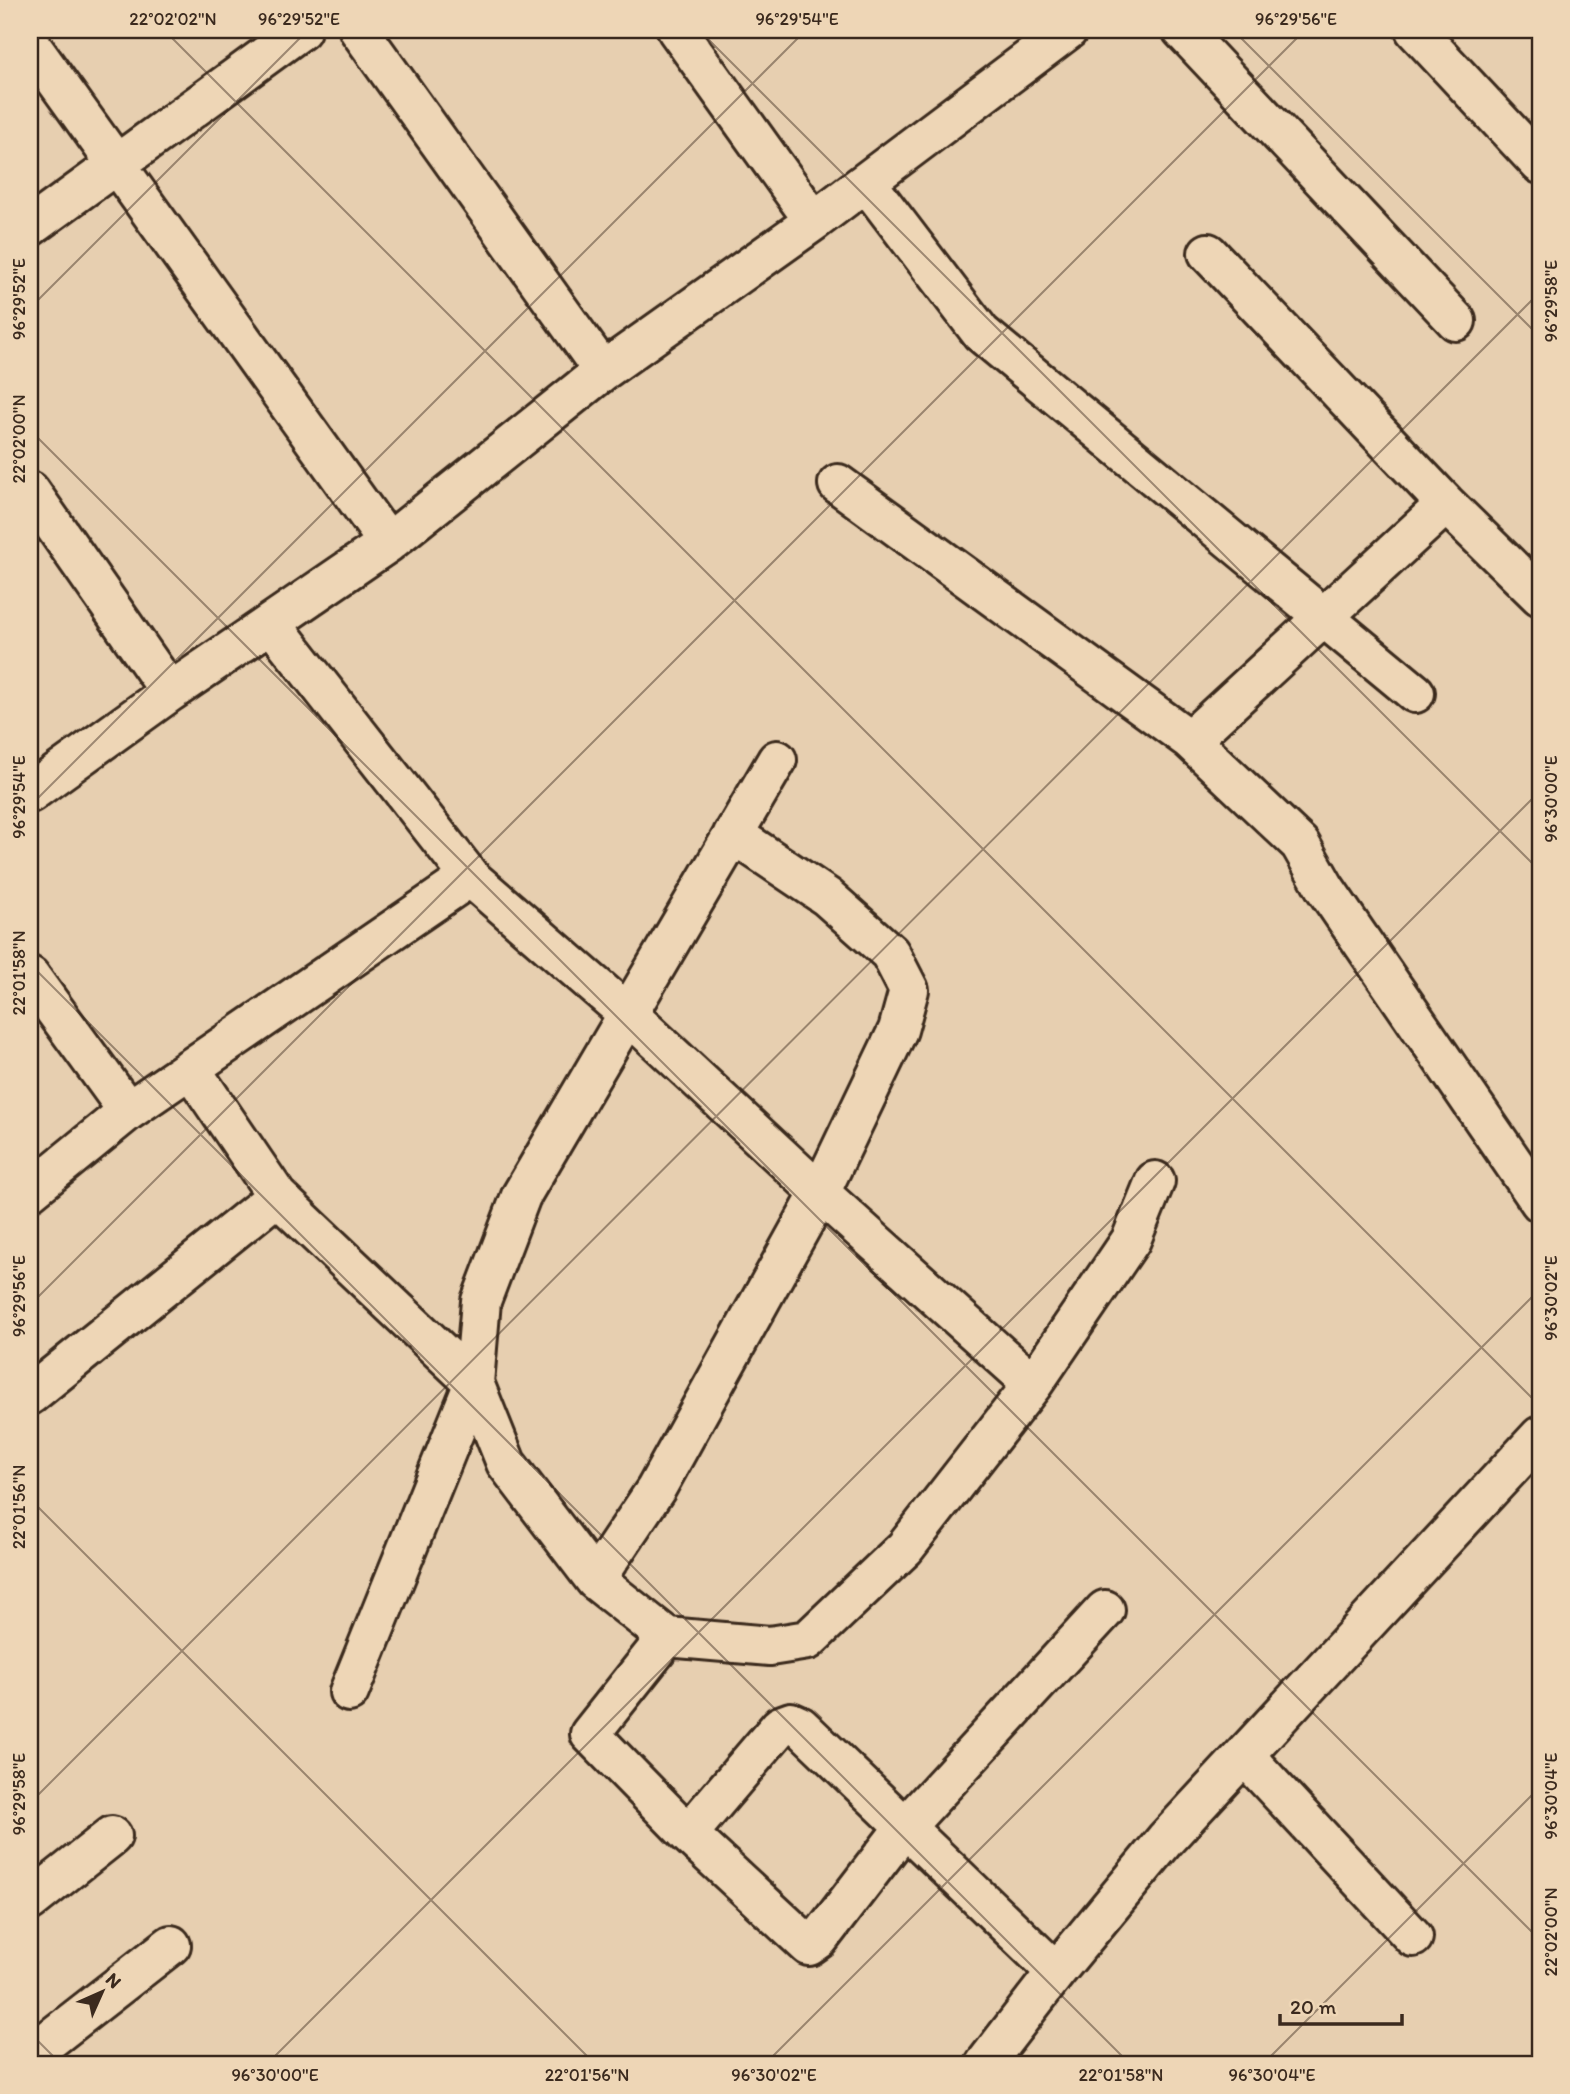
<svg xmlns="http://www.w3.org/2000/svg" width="1570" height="2094" font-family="Itim,sans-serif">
<rect width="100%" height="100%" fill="#e7cfb0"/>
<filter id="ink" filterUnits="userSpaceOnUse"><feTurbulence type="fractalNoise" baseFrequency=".0143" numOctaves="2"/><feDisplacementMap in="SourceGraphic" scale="14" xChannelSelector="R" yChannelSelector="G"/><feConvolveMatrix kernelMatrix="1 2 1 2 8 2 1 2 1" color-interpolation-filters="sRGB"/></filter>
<g filter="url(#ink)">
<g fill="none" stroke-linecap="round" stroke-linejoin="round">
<g stroke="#3b2a1e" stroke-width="44">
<path id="minor" d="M359,30l244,341
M677,30l137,191
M1182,30l274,291
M1415,30l125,134
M30,44l358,499
M866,182l115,151 434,360
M30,227l271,-197
M1208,253l238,251 94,92
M838,484l352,256 110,104 25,44 215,314
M30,491l140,201
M271,623l199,254 159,138 191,178 213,191
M1190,740l256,-236
M777,760l-256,436 -40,105 -7,82 32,80 89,117 72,57 103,9 38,-6 97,-92 128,-164 98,-144 24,-59
M30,793l140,-101 218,-149 215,-172 211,-150 254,-191
M30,976l98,135
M190,1068l87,128 197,187 -125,309
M30,1191l98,-80 342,-234
M30,1395l247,-199
M595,1580l61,-91 164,-296 78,-163 11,-40 -19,-37 -63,-56 -94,-63
M667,1637l-77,97 98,100 121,112 10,-7 85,-111 201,-218
M1244,1755l169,182
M688,1834l92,-108 11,-4 9,4 256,246
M30,1901l82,-65
M30,2055l141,-110
M985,2064l71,-92 109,-132 375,-404"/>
</g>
<use href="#minor" stroke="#eed6b6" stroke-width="38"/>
</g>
</g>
<path fill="none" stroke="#3b2a1e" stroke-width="2" stroke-opacity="0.45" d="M164,30l1376,1376M699,30l841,841M1233,30l307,307M30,308l278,-278M30,430l1510,1510M30,806l776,-776M30,964l1100,1100M30,1305l1275,-1275M30,1499l565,565M30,1803l1510,-1511M30,2033l31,31M267,2064l1273,-1273M765,2064l775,-775M1263,2064l277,-277"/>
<rect width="1570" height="2094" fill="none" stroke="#eed6b6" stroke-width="77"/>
<g transform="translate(102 1992) rotate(45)" stroke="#eed6b6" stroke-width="5" paint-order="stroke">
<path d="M0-5L12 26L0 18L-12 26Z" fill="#3b2a1e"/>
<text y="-10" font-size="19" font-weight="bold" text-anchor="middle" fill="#3b2a1e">N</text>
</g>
<path d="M1280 2014v10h122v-10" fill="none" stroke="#3b2a1e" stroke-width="3.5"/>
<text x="1290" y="2014" font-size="21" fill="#3b2a1e" stroke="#eed6b6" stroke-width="5" paint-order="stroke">20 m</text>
<rect x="38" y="38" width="1494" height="2018" fill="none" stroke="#3b2a1e" stroke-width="2.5"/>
<g font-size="18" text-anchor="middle" fill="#3b2a1e">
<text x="173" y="25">22°02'02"N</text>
<text x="299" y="25">96°29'52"E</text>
<text x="797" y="25">96°29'54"E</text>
<text x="1296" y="25">96°29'56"E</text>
<text transform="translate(19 299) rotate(-90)" y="6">96°29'52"E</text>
<text transform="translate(1551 301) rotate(-90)" y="6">96°29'58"E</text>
<text transform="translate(19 439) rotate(-90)" y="6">22°02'00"N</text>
<text transform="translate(19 797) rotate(-90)" y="6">96°29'54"E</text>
<text transform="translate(1551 799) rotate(-90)" y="6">96°30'00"E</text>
<text transform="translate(19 973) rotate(-90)" y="6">22°01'58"N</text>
<text transform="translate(19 1296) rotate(-90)" y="6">96°29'56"E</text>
<text transform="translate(1551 1298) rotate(-90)" y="6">96°30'02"E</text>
<text transform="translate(19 1507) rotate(-90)" y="6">22°01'56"N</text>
<text transform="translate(19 1794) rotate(-90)" y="6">96°29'58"E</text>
<text transform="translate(1551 1796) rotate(-90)" y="6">96°30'04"E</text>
<text transform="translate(1551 1932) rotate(-90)" y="6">22°02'00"N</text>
<text x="275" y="2081">96°30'00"E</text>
<text x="587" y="2081">22°01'56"N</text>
<text x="774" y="2081">96°30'02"E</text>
<text x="1121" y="2081">22°01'58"N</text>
<text x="1272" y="2081">96°30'04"E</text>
</g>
</svg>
